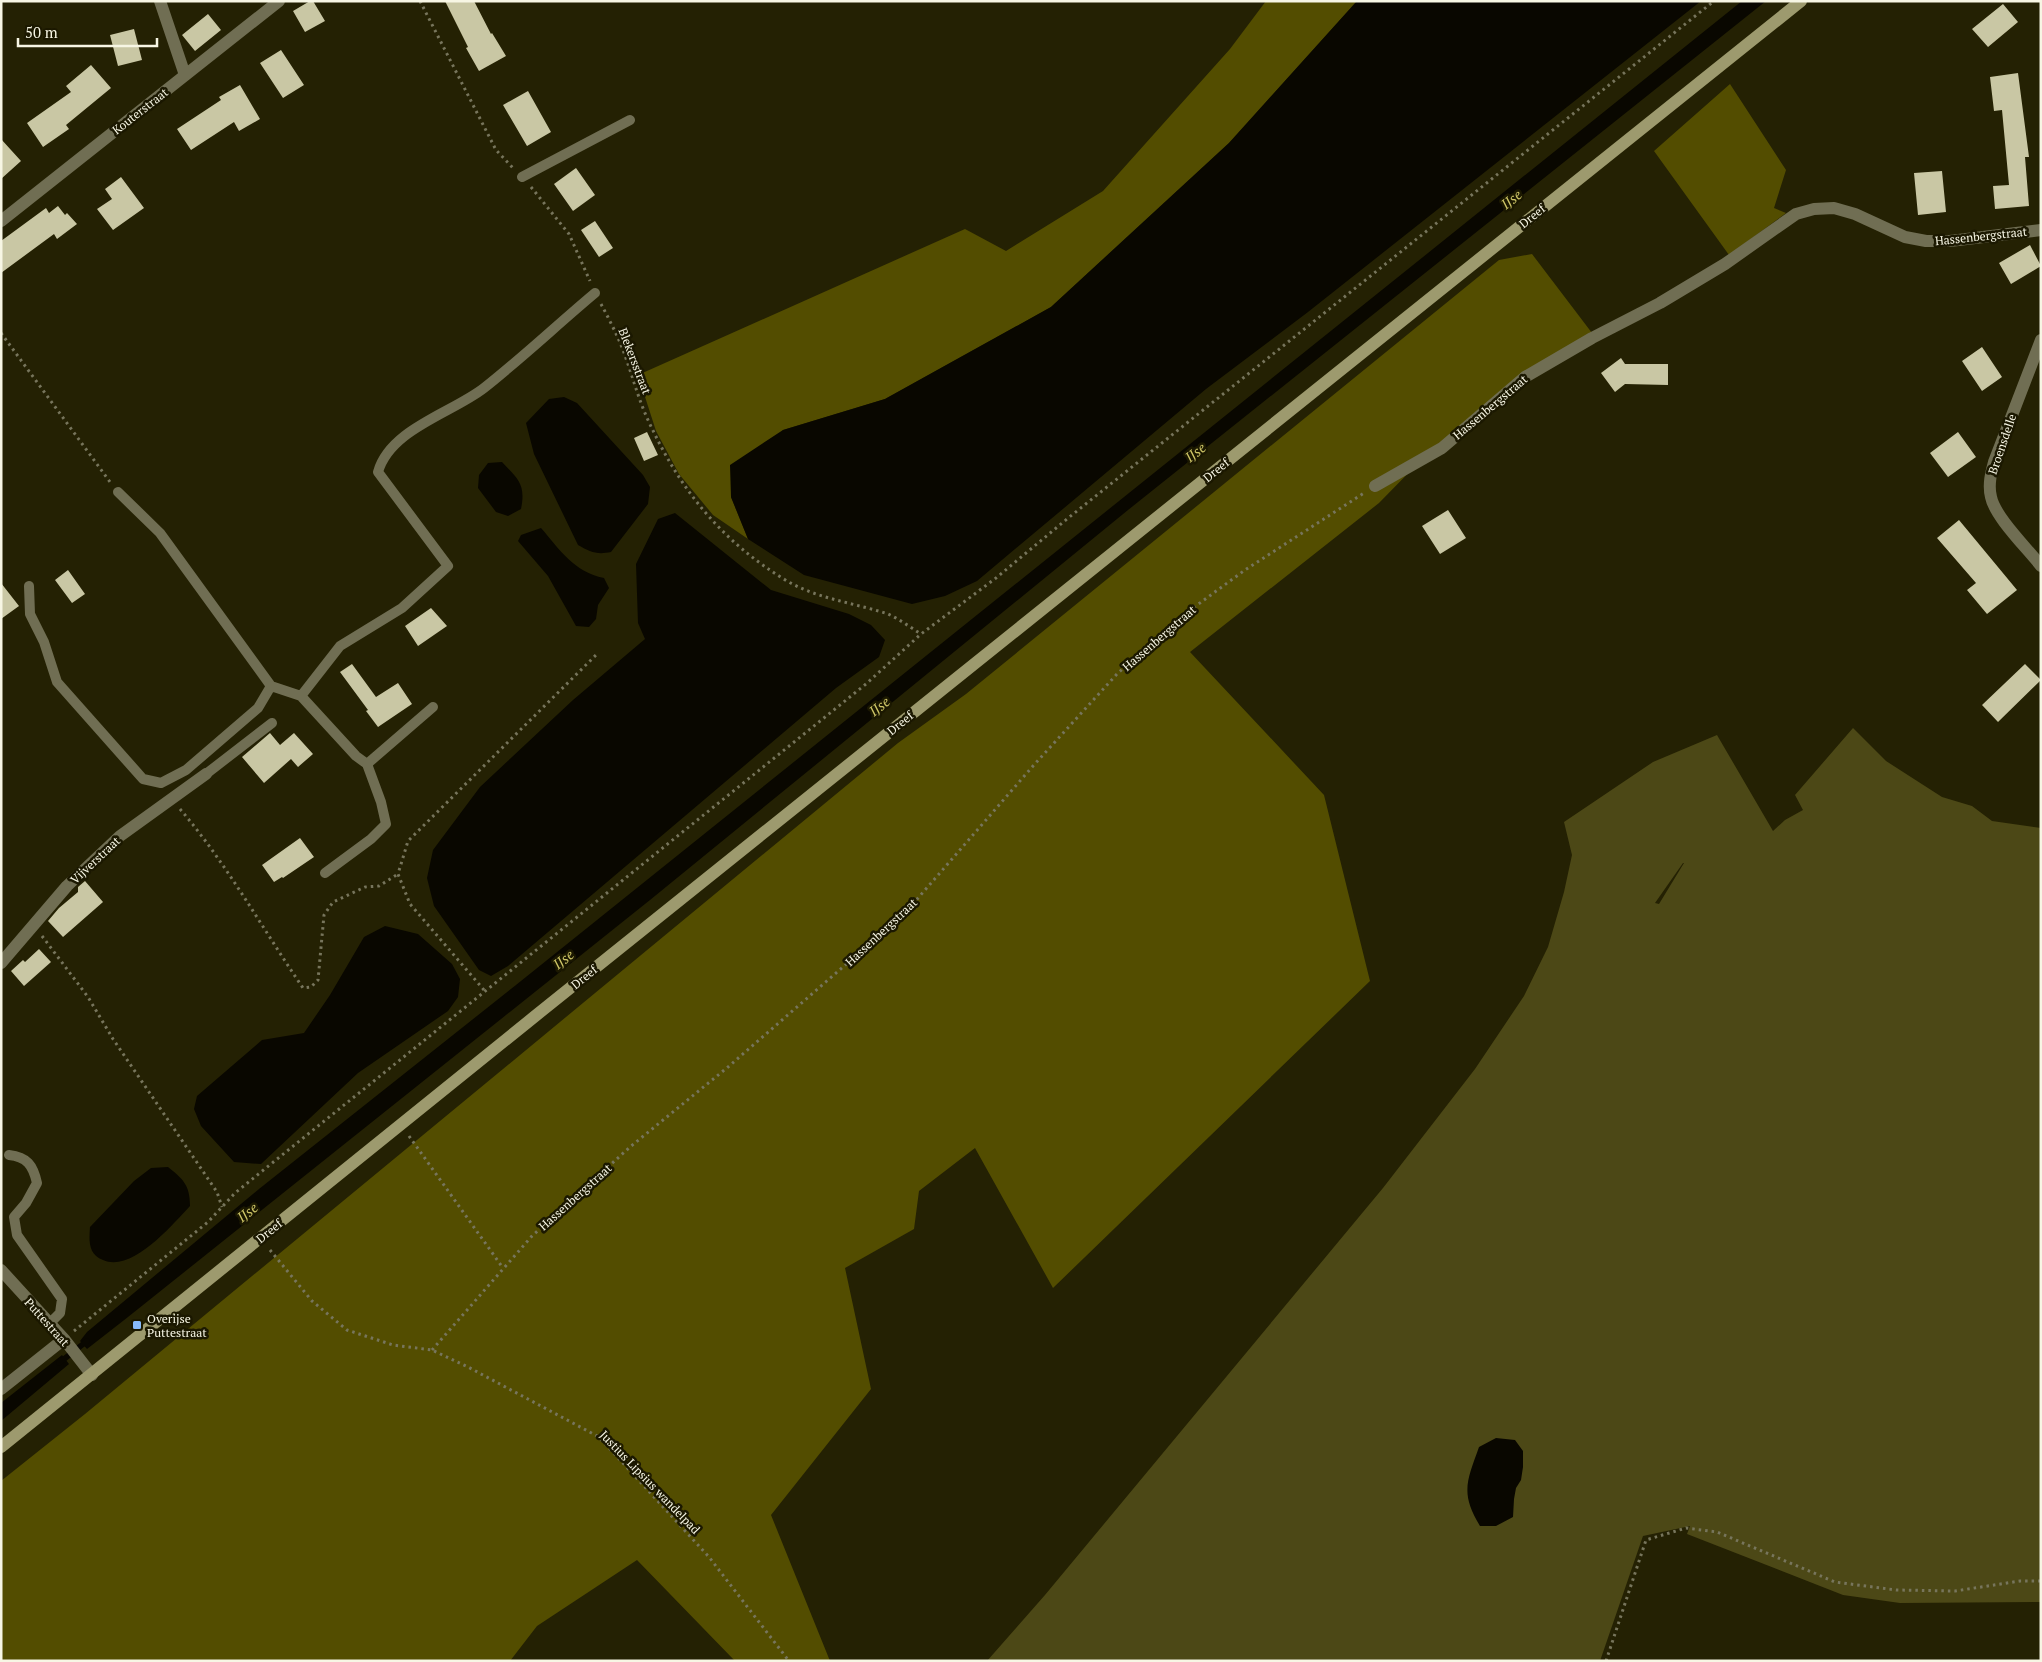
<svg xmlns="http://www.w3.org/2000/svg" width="2042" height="1662" font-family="'PT Serif',serif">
<rect width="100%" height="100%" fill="#242103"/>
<path fill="#4c4816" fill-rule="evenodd" d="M1853,728l33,33 56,36 30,9 20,15 49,7v774l-141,1 -57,-8 -156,-61 3,-8 -47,10 -43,125h-613l58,-66 338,-407 92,-119 49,-73 24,-49 16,-55 8,-37 -8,-33 89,-60 64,-27 56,96 12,-11 18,-10 -8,-15zM1684,863l-25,41 -4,-1 28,-40z"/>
<path fill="#534d00" d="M1266,1h91l-128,142 -178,164 -166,92 -102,31 -52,67 17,42 -35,-24 -34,-41 -23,-43 -18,-56 327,-146 41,22 97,-60 127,-142z
M1730,84l56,86 -12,38 12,5 -57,42 -75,-104z
M1532,254l60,79 -165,121 -48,49 -189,149 134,143 46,186 -317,307 -78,-140 -56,43 -5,38 -69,39 26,121 -100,126 59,146h-95l-98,-101 -100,66 -27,35h-509v-180l84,-67 813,-671 68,-49 533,-434z"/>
<path fill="#090700" d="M1357,1h344l-393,311 -102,77 -229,192 -32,15 -33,8 -108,-29 -56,-36 -17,-42 -1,-32 53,-35 102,-31 166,-92 178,-164z
M1742,1h24l-638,509 -478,390 -522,417 -41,32 -7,-8 7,-9 172,-143 257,-204z
M564,397l13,6 66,72 7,12 -2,17 -37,48c-14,3 -21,0 -33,-7l-44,-91 -8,-31 23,-24z
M502,462c16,17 24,22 19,47l-13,7 -12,-4 -18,-24 1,-13 9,-12z
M675,513l96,77 78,24 22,11 14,15 -6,17 -43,31 -328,278 -17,10 -12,-6 -45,-64 -7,-28 6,-28 47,-63 93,-87 72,-61 -7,-16 -2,-59 22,-45z
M541,528c19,22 33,44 63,50l5,10 -11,17 -2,14 -7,8 -13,-1 -28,-50 -30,-35 3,-6z
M385,926l33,8 34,30 8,15 -2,18 -10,14 -90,62 -97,91 -27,-2 -33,-36 -7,-17 3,-13 65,-56 42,-7 26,-38 34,-58z
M168,1167c15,12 22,18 22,39 -18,19 -58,67 -87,54 -15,-6 -14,-19 -13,-33l44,-46 17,-13z
M62,1355l7,9 -68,57v-18z
M1496,1438l19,2 8,11v16l-2,13 -5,8 -2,11 -1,18 -17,9h-16c-20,-33 -13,-45 -1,-79z"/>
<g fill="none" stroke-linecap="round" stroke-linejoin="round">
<path stroke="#090700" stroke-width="5.5" d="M59,1363l28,-22"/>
</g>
<path fill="#c9c7a4" d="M310,1h3l12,20 -20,11 -12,-21z
M445,1h29l17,33 1,-1 14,23 -27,15 -13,-23 2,-1z
M2003,4l15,18 -30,25 -16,-18z
M208,14l13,16 -26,21 -13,-16z
M134,29l8,31 -24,6 -8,-31z
M281,50l23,35 -21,13 -23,-35z
M91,65l20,23 -45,37 3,4 -26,18 -16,-24 44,-31 -5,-6z
M2018,73l11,84h-4l4,49 -34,3 -2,-23 16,-1 -7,-75 -8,1 -4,-34z
M240,85l20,34 -21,12 -5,-9 -43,28 -14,-21 44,-29 -2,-3z
M528,91l23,41 -24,14 -24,-41z
M1,139l20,22 -20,18z
M576,168l19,27 -22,16 -19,-27z
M1942,171l4,41 -28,3 -4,-42z
M121,177l23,31 -31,22 -16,-21 15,-10 -7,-10z
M58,206l7,9 2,-2 10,11 -20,15 -3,-5 -53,39v-32l45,-33 3,5z
M595,221l18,27 -14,9 -18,-27z
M2030,245l11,21 -30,18 -12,-21z
M1982,347l20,30 -20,14 -20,-30z
M1621,358l4,6h43v21l-43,-1 -10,8 -14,-19z
M647,432l11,23 -14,6 -10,-23z
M1958,432l18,25 -28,20 -18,-24z
M1448,510l18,28 -26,16 -18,-28z
M1959,520l58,70 -30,24 -20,-24 9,-7 -39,-45z
M68,570l17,24 -13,9 -17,-23z
M1,583l18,23 -18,13z
M431,608l16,18 -29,20 -13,-20z
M352,664l24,33 22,-14 14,21 -34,23 -12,-16 2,-1 -28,-38z
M2025,664l16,16 -43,42 -16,-17z
M270,733l10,12 14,-12 19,21 -15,13 -7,-8 -27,24 -22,-26z
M300,838l14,19 -31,21 -1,-1 -8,5 -12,-17z
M85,881l18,21 -40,35 -15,-16 11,-13 19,-16v-5z
M39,949l12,13 -27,24 -13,-15 12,-11 2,2z"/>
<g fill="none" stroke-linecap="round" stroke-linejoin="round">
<path stroke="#77755c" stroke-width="3" stroke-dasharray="2.5 4" stroke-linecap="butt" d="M420,1l76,149 17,18
M531,187l38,47 21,47
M601,304c6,11 12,23 17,34 12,27 18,56 30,82 32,70 73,121 139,161 31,18 68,22 101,33 11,5 22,13 33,20
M1,333l109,149
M180,809c47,55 82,119 123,179l8,-1 7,-7 6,-65 9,-13 32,-15 14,-1 19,-12
M42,936l46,61 25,42 104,153 5,15
M484,990l-74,-86 -12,-30 10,-33 189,-187
M409,1136l94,132
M270,1250l42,51 35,29 46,15 39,5 36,17 131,70 110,120 80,104
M74,1331l134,-109 27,-29 631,-509 55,-50 75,-56 71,-59 647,-518
M432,1350l100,-114 98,-89 98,-80 177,-154 128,-147 84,-92 61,-55 67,-49 119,-77
M1606,1661l40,-121 40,-12 31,4 118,50 61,8 59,1 65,-10h21"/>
<path stroke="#706e53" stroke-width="10" d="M522,177l108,-57
M118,492l42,41 111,153
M29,586l1,28 14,28 13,40 86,97 18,4 25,-13 72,-62 13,-22 30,10 55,60 11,8 14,38 5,22 -15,15 -46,34
M301,696l39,-50 62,-38 46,-42 -70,-94c12,-43 74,-59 106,-84 38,-30 74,-64 111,-95
M367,764l66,-57
M206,774l66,-51
M9,1155c18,2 24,10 28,28l-11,20 -12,14 3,18 45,64 -2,14 -11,11"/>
<path stroke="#706e53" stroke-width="12" d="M160,1l25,74
M1,221l278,-220
M2041,340l-47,122c-3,11 -6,23 -3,35 4,20 36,51 50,69
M1375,486l67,-38 83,-71 67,-39 68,-35 65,-39 71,-50 18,-5 20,-1 21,6 50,23 21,4h24l91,-11
M1,963l66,-77 53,-50 86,-62
M1,1270l63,69 28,36
M1,1389l63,-50"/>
<path stroke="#9d9a6e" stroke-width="12" d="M1,1447l533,-430 1267,-1016"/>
</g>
<rect fill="#87bbfb" stroke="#1b1800" stroke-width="2" x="132" y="1320" width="10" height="10" rx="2.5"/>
<g text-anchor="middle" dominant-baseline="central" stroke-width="5" stroke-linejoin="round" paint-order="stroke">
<g font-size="12" fill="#f7f6e4" stroke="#1b1800">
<text transform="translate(140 111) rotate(-38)">Kouterstraat</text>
<text transform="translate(1532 216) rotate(-39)">Dreef</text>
<text transform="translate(1981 236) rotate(-6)">Hassenbergstraat</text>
<text transform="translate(635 361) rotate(69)">Blekersstraat</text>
<text transform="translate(1490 407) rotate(-40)">Hassenbergstraat</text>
<text transform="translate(2002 444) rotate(-71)">Broensdelle</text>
<text transform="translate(1216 470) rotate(-39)">Dreef</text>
<text transform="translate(1159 638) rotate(-41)">Hassenbergstraat</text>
<text transform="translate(900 723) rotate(-39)">Dreef</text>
<text transform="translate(95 860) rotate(-43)">Vijverstraat</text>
<text transform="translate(881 932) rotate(-43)">Hassenbergstraat</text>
<text transform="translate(584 977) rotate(-39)">Dreef</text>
<text transform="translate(575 1197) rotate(-42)">Hassenbergstraat</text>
<text transform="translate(269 1231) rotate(-39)">Dreef</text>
<text transform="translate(47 1322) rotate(48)">Puttestraat</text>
<text transform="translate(650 1482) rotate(46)">Justius Lipsius wandelpad</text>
</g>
<g font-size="12" fill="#f7f6e4" stroke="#1b1800" text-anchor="start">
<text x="147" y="1318">Overijse<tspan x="147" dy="14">Puttestraat</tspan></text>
</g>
<g font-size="14" font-style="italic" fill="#cfc667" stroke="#1b1800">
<text transform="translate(1511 199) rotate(-39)">IJse</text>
<text transform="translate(1195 452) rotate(-39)">IJse</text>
<text transform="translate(879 706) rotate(-39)">IJse</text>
<text transform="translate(563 959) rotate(-39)">IJse</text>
<text transform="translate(247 1212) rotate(-39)">IJse</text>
</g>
</g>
<rect width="2042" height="1662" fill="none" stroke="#f7f6e4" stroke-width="5"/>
<path d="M18 38v8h139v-8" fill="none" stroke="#f7f6e4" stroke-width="2.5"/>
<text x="25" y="38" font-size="15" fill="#f7f6e4" stroke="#1b1800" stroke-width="4" paint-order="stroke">50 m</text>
</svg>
